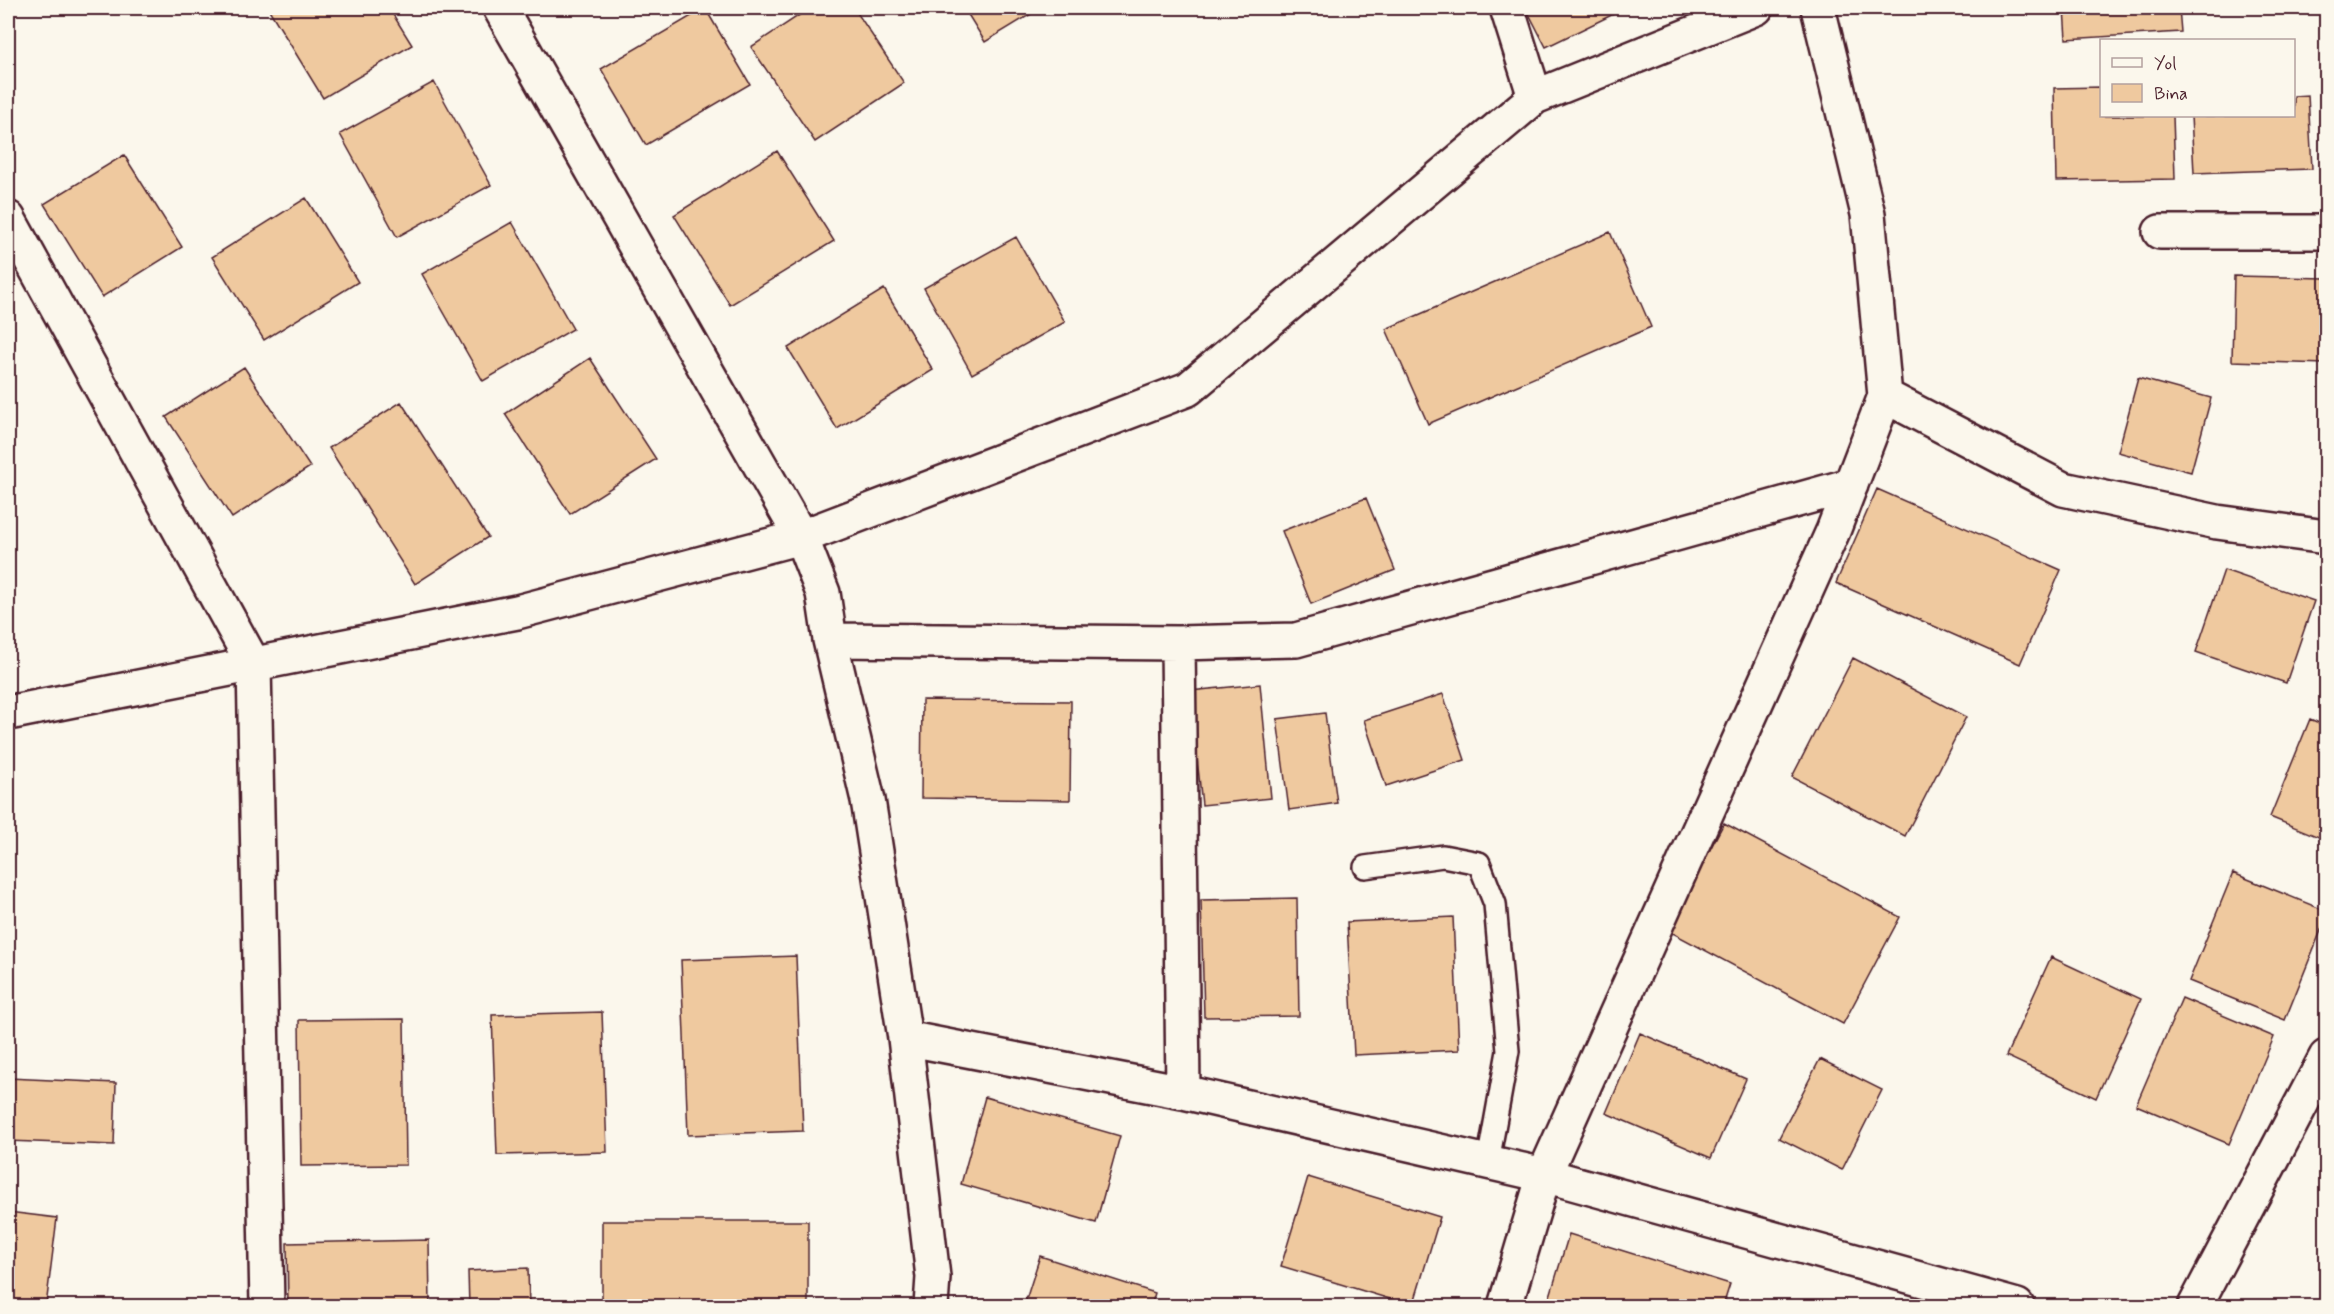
<svg xmlns="http://www.w3.org/2000/svg" width="2334" height="1314" font-family="Mynerve,sans-serif">
<rect width="100%" height="100%" fill="#fbf7ec"/>
<filter id="ink" filterUnits="userSpaceOnUse"><feTurbulence type="fractalNoise" baseFrequency=".0167" numOctaves="2"/><feDisplacementMap in="SourceGraphic" scale="12" xChannelSelector="R" yChannelSelector="G"/><feConvolveMatrix kernelMatrix="1 2 1 2 8 2 1 2 1" color-interpolation-filters="sRGB"/></filter>
<g filter="url(#ink)">
<path fill="#efc99f" stroke="#4a1f2b" stroke-width="1.5" d="M268,8h121l23,37 -89,53z
M705,8l45,76 -104,61 -45,-76z
M810,8h44l50,75 -89,59 -64,-95z
M964,8h77l-56,34z
M1526,8h100l-80,39z
M2064,8h115l2,24 -115,7z
M434,82l57,103 -94,52 -57,-103z
M2102,87v29h71l2,63 -119,2 -2,-93z
M2308,95l4,74 -118,4 -3,-57h103v-20z
M777,151l57,90 -104,64 -56,-90z
M124,155l58,92 -80,50 -58,-93z
M306,198l52,84 -94,58 -52,-83z
M512,222l61,107 -90,52 -61,-107z
M1610,232l41,95 -223,97 -42,-95z
M1016,237l49,85 -93,52 -48,-86z
M2234,276l92,2v86l-94,-3z
M884,289l49,81 -96,59 -49,-81z
M590,358l66,101 -86,55 -65,-100z
M244,367l66,100 -78,51 -66,-101z
M2138,378l73,20 -20,74 -73,-20z
M401,402l87,135 -73,47 -86,-136z
M1877,489l184,81 -41,94 -184,-81z
M1366,498l29,72 -84,34 -29,-73z
M2224,570l90,31 -28,82 -90,-31z
M1853,658l113,59 -61,119 -113,-59z
M1260,684l11,114 -69,7 -12,-114z
M1443,694l22,66 -79,26 -22,-66z
M922,700l149,1 -1,99 -149,-2z
M1325,713l12,90 -48,7 -12,-91z
M2310,719l16,7v114l-56,-23z
M1724,823l176,94 -57,107 -176,-94z
M2233,873l93,38v7l-41,102 -96,-39z
M1297,898l2,118 -95,1 -3,-117z
M1453,917l6,133 -105,5 -7,-133z
M796,956l7,175 -115,4 -7,-175z
M2051,957l90,42 -45,99 -90,-42z
M2182,998l92,39 -45,107 -93,-39z
M602,1012l5,140 -110,3 -5,-140z
M404,1019l2,146 -105,1 -2,-146z
M1640,1033l106,46 -35,79 -105,-45z
M1820,1059l62,31 -40,80 -63,-32z
M8,1078l108,5 -2,62 -106,-4z
M985,1097l135,39 -24,87 -135,-39z
M1308,1177l132,40 -27,89 -132,-40z
M8,1212l49,6 -11,88h-38z
M602,1221h206v85h-206z
M1569,1234l161,50 -7,22h-176z
M429,1240l1,66h-142l-1,-63z
M1040,1256l115,37 -4,13h-127z
M528,1268l1,38h-60l-1,-35z"/>
<g fill="none" stroke-linecap="round" stroke-linejoin="round">
<g stroke="#4a1f2b" stroke-width="26">
<path id="service" d="M1365,867l78,-11 36,7 16,41 13,147 -20,111"/>
</g>
<g stroke="#4a1f2b" stroke-width="38">
<path id="minor" d="M500,8l301,529 22,56 7,47 38,160 37,238 28,239 -2,29
M8,218l246,447 13,641
M2160,232h166
M1885,396l178,93 154,33 109,15
M830,640l348,3 118,-3 555,-155
M1178,643l5,449
M905,1038l278,54 361,83 473,131
M1505,1306l39,-131 289,-644 52,-135 -17,-182 -50,-206
M2195,1306l131,-249"/>
</g>
<g stroke="#4a1f2b" stroke-width="38">
<path id="tertiary" d="M1507,8l28,89
M8,713l509,-101 284,-75 387,-148 347,-292 221,-89"/>
</g>
<use href="#service" stroke="#fbf7ec" stroke-width="21"/>
<use href="#minor" stroke="#fbf7ec" stroke-width="33"/>
<use href="#tertiary" stroke="#fbf7ec" stroke-width="33"/>
</g>
</g>
<rect width="2334" height="1314" fill="none" stroke="#fbf7ec" stroke-width="30"/>
<rect x="15" y="15" width="2304" height="1284" fill="none" stroke="#4a1f2b" stroke-width="2" filter="url(#ink)"/>
<rect x="2100" y="39" width="195" height="78" fill="#fbf7ec" stroke="#b4a19f" stroke-width="1.5"/>
<rect x="2112" y="58" width="30" height="9" fill="#fbf7ec" stroke="#b4a19f" stroke-width="1.5"/>
<text x="2154" y="69" font-size="18" fill="#4a1f2b">Yol</text>
<rect x="2112" y="84" width="30" height="18" fill="#efc99f" stroke="#b4a19f" stroke-width="1.5"/>
<text x="2154" y="99" font-size="18" fill="#4a1f2b">Bina</text>
</svg>
